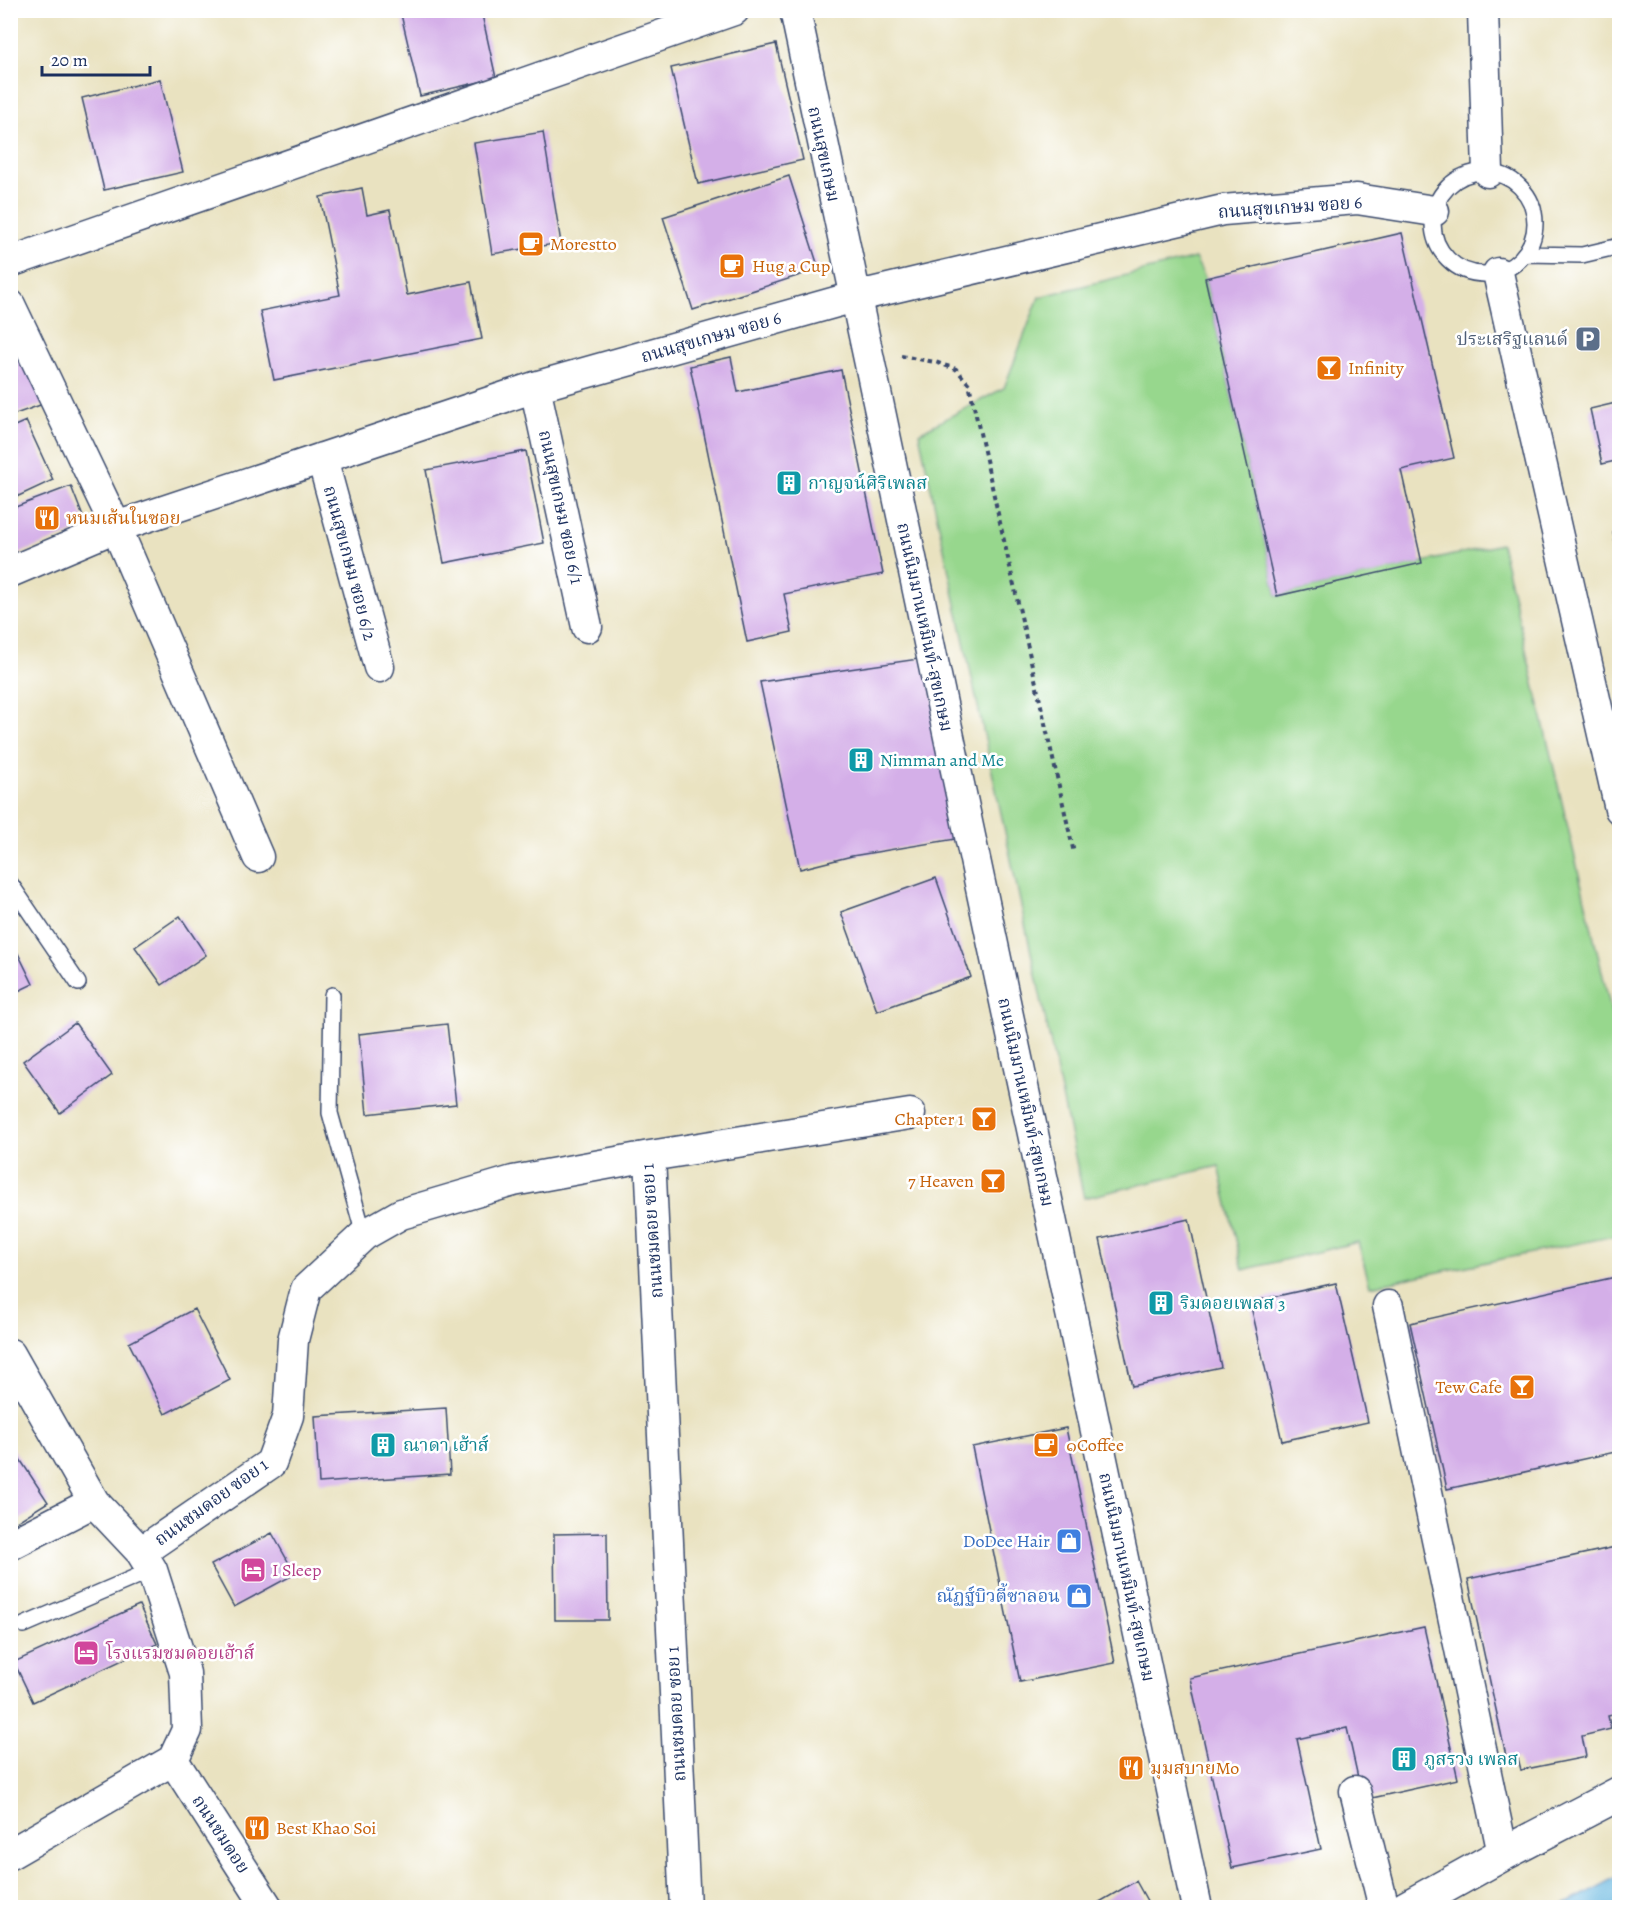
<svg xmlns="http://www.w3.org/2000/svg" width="1630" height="1918" font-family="Alegreya,'Noto Serif Thai',serif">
<rect width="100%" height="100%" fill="#fff"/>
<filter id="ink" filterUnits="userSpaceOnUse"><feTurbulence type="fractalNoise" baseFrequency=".0167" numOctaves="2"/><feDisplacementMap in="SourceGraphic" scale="12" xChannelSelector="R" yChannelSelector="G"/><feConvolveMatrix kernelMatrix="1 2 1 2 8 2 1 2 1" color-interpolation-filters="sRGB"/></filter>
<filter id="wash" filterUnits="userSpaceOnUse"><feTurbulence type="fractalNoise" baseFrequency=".008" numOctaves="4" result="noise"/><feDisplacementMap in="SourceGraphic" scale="24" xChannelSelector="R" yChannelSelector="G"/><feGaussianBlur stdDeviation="1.35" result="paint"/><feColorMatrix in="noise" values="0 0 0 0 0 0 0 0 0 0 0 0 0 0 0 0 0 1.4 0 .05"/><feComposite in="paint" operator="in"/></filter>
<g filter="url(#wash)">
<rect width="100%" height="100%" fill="#e9e2c0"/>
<path fill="#97d78d" stroke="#598376" stroke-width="1.5" d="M1195,258l10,20 72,318 224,-52 118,500v191l-249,51 -12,-44 -115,28 -24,-104 -135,32 -165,-765 85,-45 35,-91z"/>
<path fill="#63b5df" stroke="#3f729e" stroke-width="1.5" d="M1619,1876v31h-59z"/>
<g id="blocks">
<path fill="#d4afe8" d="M400,10h81l15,68 -76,18z
M776,44l27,116 -105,24 -27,-116z
M160,79l23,93 -79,18 -22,-92z
M543,132l18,111 -69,11 -18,-111z
M789,176l30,93 -126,41 -30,-93z
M362,188l5,27 23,-5 17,85 64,-13 11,57 -208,41 -14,-69 80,-16 -20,-98z
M1402,233l52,225 -53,12 21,93 -145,33 -72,-318z
M10,310l36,93 -36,13z
M731,357l7,35 103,-22 42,204 -99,20 8,38 -45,10 -57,-276z
M1620,402v58l-18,4 -12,-55z
M26,421l27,59 -43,20v-72z
M526,451l18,92 -100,20 -18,-93z
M71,486l16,41 -77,30v-48z
M1620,532v27h-2l-5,-26z
M925,658l37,180 -110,18 -52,13 -40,-187z
M936,878l35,99 -94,34 -36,-99z
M180,916l26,39 -44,30 -27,-38z
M10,937l23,47 -23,11z
M75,1023l37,52 -52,38 -37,-52z
M447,1024l9,80 -89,10 -8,-80z
M1189,1219l32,148 -89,19 -32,-147z
M1620,1276v175l-173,38 -37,-166z
M1336,1283l32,139 -86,19 -32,-139z
M194,1309l36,71 -65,34 -36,-71z
M446,1408l4,66 -131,9 -4,-67z
M1066,1428l49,235 -95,19 -48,-235z
M10,1444l38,58 -38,24z
M272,1533l23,41 -61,33 -23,-42z
M607,1533l1,87h-53l-1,-86z
M1620,1546v167l-12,3 3,13 -29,7 4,21 -65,13 -3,-12 -11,3 -39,-182z
M139,1605l18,39 -124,58 -19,-40z
M1424,1627l34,152 -95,21 -16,-72 -50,11 24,110 -89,19 -42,-190z
M1136,1881l15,27h-62z"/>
</g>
</g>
<g filter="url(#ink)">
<use href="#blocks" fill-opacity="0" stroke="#3a4a6d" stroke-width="1.5"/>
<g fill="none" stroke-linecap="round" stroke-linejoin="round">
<g stroke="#3a4a6d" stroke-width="18">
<path id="lane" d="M1433 223a51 51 0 1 1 102 0a51 51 0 1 1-102 0Z
M1525,254l57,1 38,-9
M10,883l68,100
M332,995l-2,118 34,122
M24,1625l128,-55"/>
</g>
<g stroke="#3a4a6d" stroke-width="33">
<path id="street" d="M795,10l402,1898
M1483,10l5,162
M10,262l724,-252
M1498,273l122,536
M10,305l106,222 142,330
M535,387l52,240
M322,458l57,209
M10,572l106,-45 419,-140 319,-90 369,-87 134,-11 77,12
M650,1156l260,-42
M1388,1306l115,548
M10,1354l84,148
M10,1545l84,-43 47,50 11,18 33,103 2,57 -14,30 -163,94
M141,1552l130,-89 17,-47 5,-76 13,-51 58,-54 37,-21 112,-33 137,-25 35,752
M173,1760l95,148
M1355,1791l29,117"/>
</g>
<g stroke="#3a4a6d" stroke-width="36">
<path id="primary" d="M1406,1908l97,-54 117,-61"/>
</g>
<path stroke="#3a4a6d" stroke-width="4" stroke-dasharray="4.5 4.5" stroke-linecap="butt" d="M901,356l34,6 21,7 13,15 105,469"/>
<use href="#lane" stroke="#fff" stroke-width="15"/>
<use href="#street" stroke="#fff" stroke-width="30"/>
<use href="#primary" stroke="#fff" stroke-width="33"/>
</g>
</g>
<defs>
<g id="cafe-square" transform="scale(1.35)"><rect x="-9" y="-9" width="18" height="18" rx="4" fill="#e8710a" stroke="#fff"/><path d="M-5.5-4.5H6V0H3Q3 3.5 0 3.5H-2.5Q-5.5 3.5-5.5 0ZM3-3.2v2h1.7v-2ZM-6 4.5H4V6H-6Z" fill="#fff"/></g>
<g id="parking-square" transform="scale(1.35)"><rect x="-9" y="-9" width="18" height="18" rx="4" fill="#5c6f8a" stroke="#fff"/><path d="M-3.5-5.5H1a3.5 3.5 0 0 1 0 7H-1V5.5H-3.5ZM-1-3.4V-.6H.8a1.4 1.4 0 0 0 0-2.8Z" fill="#fff"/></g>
<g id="bar-square" transform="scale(1.35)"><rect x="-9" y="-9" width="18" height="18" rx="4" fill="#e8710a" stroke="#fff"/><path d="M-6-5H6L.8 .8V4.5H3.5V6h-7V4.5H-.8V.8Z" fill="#fff"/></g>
<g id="building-square" transform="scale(1.35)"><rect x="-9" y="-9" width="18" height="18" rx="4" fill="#0f9aa8" stroke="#fff"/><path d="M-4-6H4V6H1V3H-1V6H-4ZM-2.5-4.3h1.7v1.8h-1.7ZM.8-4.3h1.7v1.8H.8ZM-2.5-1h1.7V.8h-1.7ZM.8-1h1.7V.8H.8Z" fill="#fff"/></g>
<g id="restaurant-square" transform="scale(1.35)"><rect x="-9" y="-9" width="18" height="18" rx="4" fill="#e8710a" stroke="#fff"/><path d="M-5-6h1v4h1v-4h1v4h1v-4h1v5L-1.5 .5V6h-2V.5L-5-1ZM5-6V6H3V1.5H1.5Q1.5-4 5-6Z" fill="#fff"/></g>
<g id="shop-square" transform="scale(1.35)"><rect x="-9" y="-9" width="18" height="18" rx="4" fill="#3f7fe0" stroke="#fff"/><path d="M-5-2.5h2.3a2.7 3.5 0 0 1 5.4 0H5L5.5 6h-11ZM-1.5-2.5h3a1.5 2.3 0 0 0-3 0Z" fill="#fff"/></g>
<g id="hotel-square" transform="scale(1.35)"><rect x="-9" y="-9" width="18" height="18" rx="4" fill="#d1479c" stroke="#fff"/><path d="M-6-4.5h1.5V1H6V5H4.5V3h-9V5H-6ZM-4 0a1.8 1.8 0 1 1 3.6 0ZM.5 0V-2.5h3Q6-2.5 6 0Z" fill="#fff"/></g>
</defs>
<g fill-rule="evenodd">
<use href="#cafe-square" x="531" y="244"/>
<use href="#cafe-square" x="732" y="266"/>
<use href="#parking-square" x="1588" y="339"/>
<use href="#bar-square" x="1329" y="368"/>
<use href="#building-square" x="789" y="483"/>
<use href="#restaurant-square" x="47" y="518"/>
<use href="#building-square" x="861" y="760"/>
<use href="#bar-square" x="984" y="1119"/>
<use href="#bar-square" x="993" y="1181"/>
<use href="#building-square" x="1161" y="1303"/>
<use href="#bar-square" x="1522" y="1387"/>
<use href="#building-square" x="383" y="1445"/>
<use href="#cafe-square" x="1046" y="1445"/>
<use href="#shop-square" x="1069" y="1541"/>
<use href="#hotel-square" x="253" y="1570"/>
<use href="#shop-square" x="1079" y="1596"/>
<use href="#hotel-square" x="86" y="1653"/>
<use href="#building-square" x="1404" y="1759"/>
<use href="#restaurant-square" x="1131" y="1768"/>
<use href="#restaurant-square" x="257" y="1828"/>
</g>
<g text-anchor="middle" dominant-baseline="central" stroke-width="5" stroke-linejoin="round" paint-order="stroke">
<g font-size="18" fill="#1b2f5e" stroke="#fff">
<text transform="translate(824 154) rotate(78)">ถนนสุขเกษม</text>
<text transform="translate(1290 207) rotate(-4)">ถนนสุขเกษม ซอย 6</text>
<text transform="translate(711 337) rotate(-16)">ถนนสุขเกษม ซอย 6</text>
<text transform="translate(561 507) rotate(78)">ถนนสุขเกษม ซอย 6/1</text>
<text transform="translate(350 563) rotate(75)">ถนนสุขเกษม ซอย 6/2</text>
<text transform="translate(925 627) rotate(78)">ถนนนิมมานเหมินท์-สุขเกษม</text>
<text transform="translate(1026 1102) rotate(78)">ถนนนิมมานเหมินท์-สุขเกษม</text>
<text transform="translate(652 1231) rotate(-94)">ถนนชมดอย ซอย 1</text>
<text transform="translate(211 1502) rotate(-36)">ถนนชมดอย ซอย 1</text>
<text transform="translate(1127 1577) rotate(78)">ถนนนิมมานเหมินท์-สุขเกษม</text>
<text transform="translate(676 1714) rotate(-93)">ถนนชมดอย ซอย 1</text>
<text transform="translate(221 1834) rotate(57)">ถนนชมดอย</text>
</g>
<g font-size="18" fill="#c56008" stroke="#fff" text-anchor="start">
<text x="550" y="244">Morestto</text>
<text x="752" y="266">Hug a Cup</text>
<text x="1348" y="368">Infinity</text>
<text x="66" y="518">หนมเส้นในซอย</text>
<text x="964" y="1119" text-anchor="end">Chapter 1</text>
<text x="974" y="1181" text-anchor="end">7 Heaven</text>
<text x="1502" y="1387" text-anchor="end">Tew Cafe</text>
<text x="1066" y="1445">๑Coffee</text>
<text x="1150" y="1768">มุมสบายMo</text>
<text x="276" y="1828">Best Khao Soi</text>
</g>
<g font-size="18" fill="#4e5e75" stroke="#fff" text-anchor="end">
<text x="1568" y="339">ประเสริฐแลนด์</text>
</g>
<g font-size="18" fill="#0d838f" stroke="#fff" text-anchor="start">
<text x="808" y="483">กาญจน์ศิริเพลส</text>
<text x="880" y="760">Nimman and Me</text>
<text x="1180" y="1303">ริมดอยเพลส 3</text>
<text x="403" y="1445">ณาดา เฮ้าส์</text>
<text x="1424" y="1759">ภูสรวง เพลส</text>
</g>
<g font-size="18" fill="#366cbe" stroke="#fff" text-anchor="end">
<text x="1050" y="1541">DoDee Hair</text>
<text x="1060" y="1596">ณัฏฐ์บิวตี้ซาลอน</text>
</g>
<g font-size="18" fill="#b23c85" stroke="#fff" text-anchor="start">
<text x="272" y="1570">I Sleep</text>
<text x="106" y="1653">โรงแรมชมดอยเฮ้าส์</text>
</g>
</g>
<rect width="1630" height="1918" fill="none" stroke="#fff" stroke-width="36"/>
<path d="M42 66v9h108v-9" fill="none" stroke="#1b2f5e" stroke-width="3"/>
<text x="51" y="66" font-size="18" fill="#1b2f5e" stroke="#ffffff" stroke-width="4.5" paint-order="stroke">20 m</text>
</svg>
